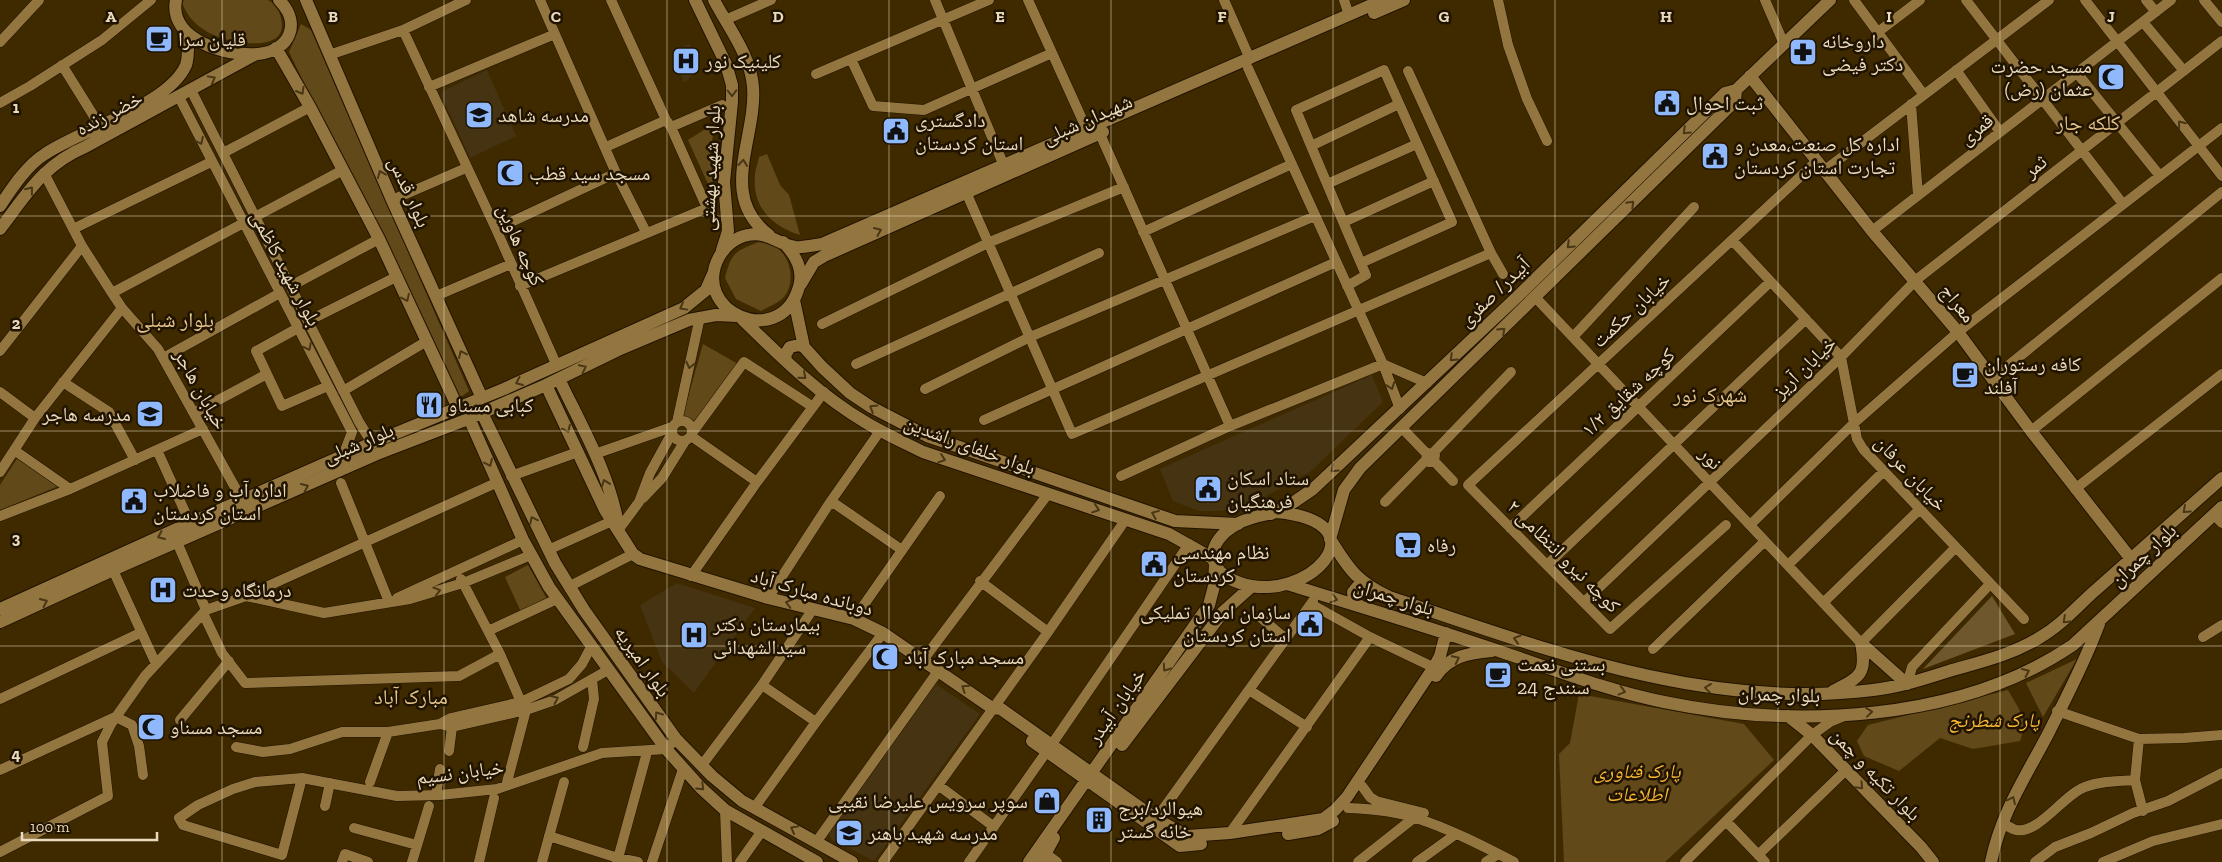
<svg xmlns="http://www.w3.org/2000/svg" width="2222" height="862" font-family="'Zilla Slab','Noto Naskh Arabic',serif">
<rect width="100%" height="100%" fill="#3f2a00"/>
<path fill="#453311" d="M689,44l10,25 -15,14 -12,-31z
M487,70l29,66 -46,22 -29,-63 2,-4z
M1372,375l11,27 -73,70 -53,29 -36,10h-22l-26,-10 -13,-32z
M677,583l78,25 -61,85 -32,-31 -22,-57z
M936,684l44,30 -106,147 -43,-22 -2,-6z"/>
<path fill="#624919" d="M184,0h84c7,4 11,9 13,18 10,38 -57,25 -75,13 -12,-7 -19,-16 -24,-28z
M301,24l10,6 158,361 -11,8 -169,-347z
M715,123l-5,30 3,28 -5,3 -20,-44z
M767,154l13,31 9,10 11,40c-28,-9 -48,-28 -45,-59 0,-7 3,-13 4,-19z
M759,242c5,1 11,2 15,4 17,9 22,36 10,51 -5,6 -17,10 -23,14l-25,-12 -11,-21c6,-25 10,-27 34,-36z
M703,344l35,20 -43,59 -12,-8z
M20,454l41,31 -61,25v-25z
M528,565l19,34 -26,13 -16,-35z
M2077,659l-34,58 -17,-34z
M2008,690l11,19 6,16 -5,16 -47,8 -33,-11 -41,33 -35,-15 -7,-15 11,-16z
M1579,694l165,30 30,36 -109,102h-101l-5,-108 11,-11z"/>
<path fill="#6e572d" d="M1992,596l23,38 -92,35z"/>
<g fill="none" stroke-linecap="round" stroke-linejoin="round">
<g stroke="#211300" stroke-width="11">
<path id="street" d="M540,0l76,173 30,59
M611,0l55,120 5,7 51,-22
M935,0l69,166
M1028,0l59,130
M1224,0l26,59
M1344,0l5,15
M1498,0l10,45 19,54 20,42
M1765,0l19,44
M1854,0l70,95
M1966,0l157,204
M2085,0l137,176
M2146,0l10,12
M2204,0l18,22
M725,20l46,-20
M2143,22l41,49
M403,30l93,199 61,137
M1878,32l42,-32
M0,42l39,-42
M329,55l74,-25 63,-30
M851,59l22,47 51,4 128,-57
M62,65l38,61
M1248,68l135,296 17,45
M1956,70l44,62
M1408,71l83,182 12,21
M2077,73l83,103
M816,74l173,-74
M429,87l126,-53
M191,90l168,332 13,21
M179,97l173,335 -9,24
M0,103l30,-17 72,-46 49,-40
M1911,104l7,91
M1100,134l130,292
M1311,146l88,-42
M606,147l60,-27
M223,153l87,-46
M1825,170l224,-170
M44,173l38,73 30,47 10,15 36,41 84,151
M1327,184l90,-40
M966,192l106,242 419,-181
M392,200l74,-32
M1344,222l90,-41
M73,229l138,-67
M496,229l120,-56
M1872,231l299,-231
M1143,232l149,-68
M1732,240l109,117 16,82 6,10 161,170
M291,286l88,-47
M520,286l187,-78 -36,-81
M1347,286l19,-11c-24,-55 -47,-110 -70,-165l88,-40 68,152 -91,41
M112,293l231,-123
M436,296l75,-32
M1536,298l325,345 95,-96
M308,321l88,-44
M822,324l168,-82 134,-55
M298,328l-42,23 26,55 46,-20
M1573,337l121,-130
M0,351l82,-105
M163,358l117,-65
M856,364l243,-111
M1383,364l44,19
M1993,378l229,-186
M63,382l46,30 26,48
M925,389l105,-52 285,-121
M343,391l84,-50
M0,392l35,26
M194,413l73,-39
M984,420l352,-158
M672 431a10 10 0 1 1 20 0a10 10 0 1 1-20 0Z
M677,422l23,-105
M1402,428l25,26
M2031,431l191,-153
M692,433l52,-71 69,45
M691,436l66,46
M14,450l56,39
M157,450l33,73
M1433,453l78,-81
M595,454l77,-27
M1434,461l1,-6 -4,-2 -4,1 -1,6 3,2 5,-1 19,20
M0,472l35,-54 87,-110
M511,476l67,-24
M1121,476l109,-50 153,-62
M341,483l48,119
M2075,489l147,-115
M643,498l19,-20 23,-37
M831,501l71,49
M1385,502l41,-42
M2214,515l8,8
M0,516l70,-27 133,-60
M1726,525l-116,104 -142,-144 349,-324
M1750,525l103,-101 105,-92 264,-204
M1510,528l260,-246
M619,529l20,-27 11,-29 22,-40
M177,542l29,68
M548,550l64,-29
M1547,565l259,-246
M1788,565l96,-94
M113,570l43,94
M691,576l66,-94 67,-90
M461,579l39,75 21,48
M980,581l68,51
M570,586l63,-32
M246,596l252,-114
M397,598l126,-58
M768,598l63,-97 49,-70
M1584,602l257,-245 75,-77 306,-239
M1823,603l97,-94
M1311,604l59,33 69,33
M203,613l19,40 23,30 214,-7 41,-22
M1260,617l26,22
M854,619l86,-123
M488,631l69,-32
M2203,637l19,-12
M1653,649l112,-108
M923,660l125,-166
M1907,684l5,-17 78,-83
M762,685l54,37
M1249,690l58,37
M0,699l140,-66
M2057,711l82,28 45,-1 38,-3
M116,717l16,8 7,21 4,29
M180,720l49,-59
M440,724l12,3 74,-17 29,-10 53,-30
M2139,739l-4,41 8,31
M1052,744l137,-200
M236,747l27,5 27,-3 52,-17h46l52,-8 11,-6 70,-16 48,-23 13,-15 9,-17
M583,747l11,-48 -2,-20
M449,751l3,-24
M702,765l60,-80 51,-76
M0,770l115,-53
M302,778l-20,77 -99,-30 -4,-7 19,-13 35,-16 22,-7 47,-4 95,18 43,-1 57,-6 105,-36 64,-4 10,-10
M370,782l18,-50
M938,785l55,41
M506,786l20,-76
M1362,786l8,11 6,4 48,12
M436,795l4,-26
M325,806l5,-23
M755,807l61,-85 67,-89
M1348,808c23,1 47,3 68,10 34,11 67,28 98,44
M725,810l2,52
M1156,819l157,-218
M1726,821l39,41
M2002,823c4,2 10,6 14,7 23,4 47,-35 69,-43 16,-6 33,-6 50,-7
M354,828l63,17
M1230,833l140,-196
M549,836l69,22 20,4
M817,841l122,-171
M0,852l108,-56 -6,-54 9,-18 34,-48 61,-66 40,-14 78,17 86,-14 53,-16 68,-28
M1045,853l12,9
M1758,855l87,-84
M342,862l3,-8 23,8
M412,862l17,-56
M479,862l15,-64
M542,862l22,-80
M617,862l29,-106
M652,862l31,-93
M740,862l22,-31
M883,862l165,-230 78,-113
M969,862l78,-111
M1358,862l57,-45
M1417,862l39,-28
M1486,862l12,-8
M1685,862l127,-127 18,-13 12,-5
M2035,862l20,-15 36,-14 42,-20 35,-12 54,-28
M2103,862l50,-21 69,-17"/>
</g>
<g stroke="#211300" stroke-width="14">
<path id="secondary" d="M176,0c-8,40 52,57 82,54 32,-3 44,-31 21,-54
M306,0l86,200 90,198
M695,0l31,64 6,21v17l-8,80 4,49 -6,19
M714,0c14,27 37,56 39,87 4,51 -36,109 16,148
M1374,13l30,-13
M276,48l34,59 69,132 79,169
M1750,76l122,155 86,101 73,99 100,128
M0,206c12,-18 27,-41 45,-52 37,-25 124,-49 141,-89 3,-9 2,-22 2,-31
M0,229c27,-35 43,-64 85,-82l171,-93
M783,242c13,13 22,30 15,48 -20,60 -108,21 -79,-33 6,-11 17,-20 29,-22 19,-4 30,9 47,12 8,1 19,-2 27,-3l561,-244
M801,284l13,-22 10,-6 279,-124
M794,300l10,47 18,20 28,26 21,14 56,29 248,85 63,3
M742,319c38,37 77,76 123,103 18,11 38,20 58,30l246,82 43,24
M786,360l-1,-5 5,-8 9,-2 5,2
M559,379c22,46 50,94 59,145
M546,385l59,125 28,44 7,5 128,39 86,21 29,14 109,75 9,1 155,110 31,17 43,-3 93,-14 12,-9 12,-13 87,-130 6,-11 6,-23
M482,413l73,150 29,47 92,129 36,37 30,25 110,61
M469,418l54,122 26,47 117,162 35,39 24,22 92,52
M1277,512c110,11 29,94 -37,71 -36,-12 -35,-41 -3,-59 12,-7 26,-9 40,-12z
M1271,514l23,-12 19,-13 203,-191 209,-205 11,-3 94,-90
M1330,539l14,-49 16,-22 375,-367 1,-11
M1332,542c18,29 26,40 57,55 156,52 316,114 484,93 26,-3 51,-11 76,-19 31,-9 62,-16 90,-33 23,-13 39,-33 59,-50 42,-37 83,-74 124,-110
M1287,584c71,22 142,43 212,67 54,18 109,40 165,51 130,27 296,20 409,-57l149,-138
M1360,606l-6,-5 -1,-9 5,-6 8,-1
M0,609l190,-86 182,-80 132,-54 180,-81 22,-18 7,-16
M0,622l124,-57 253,-111 86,-33 83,-36 72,-35 71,-30 27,-5 20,1
M1861,643l46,41
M1436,676c13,-20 33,-23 56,-25
M1833,691c27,-14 34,-16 28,-48
M1788,716l24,19 109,112 12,15
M1032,741l148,105 21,-2
M1122,745l101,-133 29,-26
M1288,834l30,-5 15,-8
M1029,862l180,-257 5,-19 1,-23
M1041,862l13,-24
M1991,862c10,-49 34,-84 57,-128 18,-36 37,-72 51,-110"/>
</g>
<use href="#street" stroke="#93753f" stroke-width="10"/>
<use href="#secondary" stroke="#93753f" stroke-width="12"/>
</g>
<defs><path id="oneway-chevron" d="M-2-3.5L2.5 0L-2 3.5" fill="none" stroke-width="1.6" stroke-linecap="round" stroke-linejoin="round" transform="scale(1.25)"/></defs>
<g stroke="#483616">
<use href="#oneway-chevron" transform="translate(212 79) rotate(-29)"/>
<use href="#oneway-chevron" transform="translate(301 91) rotate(60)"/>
<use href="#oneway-chevron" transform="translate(732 93) rotate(89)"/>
<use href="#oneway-chevron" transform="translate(2181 124) rotate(-128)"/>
<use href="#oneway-chevron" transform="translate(1686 131) rotate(136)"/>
<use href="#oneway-chevron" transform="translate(200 141) rotate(64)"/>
<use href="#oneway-chevron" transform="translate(743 163) rotate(-84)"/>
<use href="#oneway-chevron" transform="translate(381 174) rotate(-113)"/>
<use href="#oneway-chevron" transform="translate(30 190) rotate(-52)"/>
<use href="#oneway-chevron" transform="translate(1631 204) rotate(-45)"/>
<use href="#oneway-chevron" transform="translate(878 231) rotate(-24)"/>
<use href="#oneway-chevron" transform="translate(1570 245) rotate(136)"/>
<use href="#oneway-chevron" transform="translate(406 298) rotate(65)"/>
<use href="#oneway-chevron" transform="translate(683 307) rotate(151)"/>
<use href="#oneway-chevron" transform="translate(1502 331) rotate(-44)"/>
<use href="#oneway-chevron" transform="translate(308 347) rotate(63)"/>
<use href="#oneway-chevron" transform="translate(462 354) rotate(-115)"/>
<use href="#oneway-chevron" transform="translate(1453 358) rotate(136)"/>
<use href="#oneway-chevron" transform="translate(690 365) rotate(103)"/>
<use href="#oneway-chevron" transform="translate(583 368) rotate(-26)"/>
<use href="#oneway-chevron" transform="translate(803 376) rotate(41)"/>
<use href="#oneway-chevron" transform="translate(519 382) rotate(156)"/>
<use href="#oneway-chevron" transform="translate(1391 386) rotate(70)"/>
<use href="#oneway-chevron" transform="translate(873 408) rotate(-148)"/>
<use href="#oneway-chevron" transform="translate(567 429) rotate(64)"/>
<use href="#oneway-chevron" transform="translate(942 459) rotate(19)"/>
<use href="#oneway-chevron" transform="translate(489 463) rotate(65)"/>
<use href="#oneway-chevron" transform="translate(1334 469) rotate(137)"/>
<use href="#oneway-chevron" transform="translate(605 483) rotate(-110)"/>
<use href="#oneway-chevron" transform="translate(305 487) rotate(-25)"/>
<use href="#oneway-chevron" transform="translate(1096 509) rotate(18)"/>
<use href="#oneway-chevron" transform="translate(2186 510) rotate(138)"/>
<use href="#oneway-chevron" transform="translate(1155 514) rotate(-158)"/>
<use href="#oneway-chevron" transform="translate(533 520) rotate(-116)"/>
<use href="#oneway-chevron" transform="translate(161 536) rotate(156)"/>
<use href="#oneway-chevron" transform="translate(437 591) rotate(-16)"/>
<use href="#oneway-chevron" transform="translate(1334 599) rotate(17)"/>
<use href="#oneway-chevron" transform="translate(44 602) rotate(-25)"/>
<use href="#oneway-chevron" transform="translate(789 603) rotate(-166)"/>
<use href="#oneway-chevron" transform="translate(2066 620) rotate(137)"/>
<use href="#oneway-chevron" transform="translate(1517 639) rotate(-163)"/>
<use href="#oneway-chevron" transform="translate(1456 659) rotate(-26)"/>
<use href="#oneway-chevron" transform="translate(1166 668) rotate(125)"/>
<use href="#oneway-chevron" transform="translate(2026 672) rotate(-24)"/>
<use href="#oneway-chevron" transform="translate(965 688) rotate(-145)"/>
<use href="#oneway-chevron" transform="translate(1708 688) rotate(-173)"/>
<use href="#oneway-chevron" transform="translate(1622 691) rotate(15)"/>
<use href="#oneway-chevron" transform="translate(555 699) rotate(-24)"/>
<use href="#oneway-chevron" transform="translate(1869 712) rotate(-6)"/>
<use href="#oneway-chevron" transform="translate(658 715) rotate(-125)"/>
<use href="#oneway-chevron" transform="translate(1860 786) rotate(46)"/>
<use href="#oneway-chevron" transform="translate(701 787) rotate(44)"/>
<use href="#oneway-chevron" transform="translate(2012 800) rotate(-65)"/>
<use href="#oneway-chevron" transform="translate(794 829) rotate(-151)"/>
</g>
<path fill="none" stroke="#eadabe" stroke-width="1" stroke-opacity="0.55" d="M222,0v862M444,0v862M667,0v862M889,0v862M1111,0v862M1333,0v862M1555,0v862M1778,0v862M2000,0v862M0,216h2222M0,431h2222M0,646h2222"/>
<defs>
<g id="cafe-square" transform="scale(1.4375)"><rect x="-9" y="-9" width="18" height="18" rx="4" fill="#8fb8fd" stroke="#201400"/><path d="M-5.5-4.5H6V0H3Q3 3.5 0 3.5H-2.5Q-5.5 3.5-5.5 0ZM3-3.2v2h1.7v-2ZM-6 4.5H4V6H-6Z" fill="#111"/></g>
<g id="pharmacy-square" transform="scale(1.4375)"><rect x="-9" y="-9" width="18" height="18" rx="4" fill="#8fb8fd" stroke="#201400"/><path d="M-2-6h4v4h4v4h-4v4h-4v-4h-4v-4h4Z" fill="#111"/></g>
<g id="hospital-square" transform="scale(1.4375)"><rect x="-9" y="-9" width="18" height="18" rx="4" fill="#8fb8fd" stroke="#201400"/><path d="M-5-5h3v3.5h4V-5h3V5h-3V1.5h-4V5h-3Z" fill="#111"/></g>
<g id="mosque-square" transform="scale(1.4375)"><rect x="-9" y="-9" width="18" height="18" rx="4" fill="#8fb8fd" stroke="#201400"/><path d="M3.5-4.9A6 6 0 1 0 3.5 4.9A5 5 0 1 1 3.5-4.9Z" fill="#111"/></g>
<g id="civic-square" transform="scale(1.4375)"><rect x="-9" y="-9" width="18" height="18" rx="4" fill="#8fb8fd" stroke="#201400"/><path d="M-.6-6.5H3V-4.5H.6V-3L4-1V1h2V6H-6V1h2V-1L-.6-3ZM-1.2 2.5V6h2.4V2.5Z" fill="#111"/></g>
<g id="school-square" transform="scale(1.4375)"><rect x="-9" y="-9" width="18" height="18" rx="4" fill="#8fb8fd" stroke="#201400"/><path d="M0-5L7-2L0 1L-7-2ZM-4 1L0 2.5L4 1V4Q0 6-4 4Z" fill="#111"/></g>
<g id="restaurant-square" transform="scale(1.4375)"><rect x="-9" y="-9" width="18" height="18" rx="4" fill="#8fb8fd" stroke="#201400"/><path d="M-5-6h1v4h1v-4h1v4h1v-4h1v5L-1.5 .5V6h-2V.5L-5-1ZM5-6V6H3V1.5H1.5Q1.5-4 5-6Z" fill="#111"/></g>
<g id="supermarket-square" transform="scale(1.4375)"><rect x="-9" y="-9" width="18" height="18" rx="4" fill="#8fb8fd" stroke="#201400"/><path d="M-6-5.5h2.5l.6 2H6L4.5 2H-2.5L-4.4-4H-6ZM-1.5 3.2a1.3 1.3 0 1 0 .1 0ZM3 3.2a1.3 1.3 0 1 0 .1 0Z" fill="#111"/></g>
<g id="shop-square" transform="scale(1.4375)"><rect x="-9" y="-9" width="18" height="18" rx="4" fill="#8fb8fd" stroke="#201400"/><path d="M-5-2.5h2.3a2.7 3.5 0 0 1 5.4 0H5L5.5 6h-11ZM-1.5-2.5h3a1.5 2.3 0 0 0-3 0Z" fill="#111"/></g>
<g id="building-square" transform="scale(1.4375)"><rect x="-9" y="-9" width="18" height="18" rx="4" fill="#8fb8fd" stroke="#201400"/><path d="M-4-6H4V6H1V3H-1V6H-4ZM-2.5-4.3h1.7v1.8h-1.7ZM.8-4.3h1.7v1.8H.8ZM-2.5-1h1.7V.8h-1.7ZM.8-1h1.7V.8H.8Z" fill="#111"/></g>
</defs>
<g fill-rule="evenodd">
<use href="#cafe-square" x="159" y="39"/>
<use href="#pharmacy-square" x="1803" y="52"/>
<use href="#hospital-square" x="686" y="61"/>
<use href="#mosque-square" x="2111" y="77"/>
<use href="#civic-square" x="1667" y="103"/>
<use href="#school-square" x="479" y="115"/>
<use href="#civic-square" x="896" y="131"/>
<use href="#civic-square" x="1715" y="156"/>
<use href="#mosque-square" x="510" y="173"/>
<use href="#cafe-square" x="1965" y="375"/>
<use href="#restaurant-square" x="429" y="405"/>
<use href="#school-square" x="150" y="414"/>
<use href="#civic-square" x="1208" y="489"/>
<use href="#civic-square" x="134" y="501"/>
<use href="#supermarket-square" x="1408" y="545"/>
<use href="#civic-square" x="1154" y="564"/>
<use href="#hospital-square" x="163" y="590"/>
<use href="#civic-square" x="1310" y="624"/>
<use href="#hospital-square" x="694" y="635"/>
<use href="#mosque-square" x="885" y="657"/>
<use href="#cafe-square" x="1498" y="675"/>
<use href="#mosque-square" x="151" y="727"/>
<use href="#shop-square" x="1047" y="801"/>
<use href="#building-square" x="1099" y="820"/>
<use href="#school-square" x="849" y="833"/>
</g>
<g text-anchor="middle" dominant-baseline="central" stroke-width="5" stroke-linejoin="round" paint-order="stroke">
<g font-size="20" fill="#eadabe" stroke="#201400" text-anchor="start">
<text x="178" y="39">قلیان سرا</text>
<text x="1822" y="41">داروخانه<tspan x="1822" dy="23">دکتر فیضی</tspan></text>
<text x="705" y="61">کلینیک نور</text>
<text x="2092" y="66" text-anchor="end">مسجد حضرت<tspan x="2092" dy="23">عثمان (رض)</tspan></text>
<text x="1686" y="103">ثبت احوال</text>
<text x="498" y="115">مدرسه شاهد</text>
<text x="915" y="120">دادگستری<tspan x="915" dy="23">استان کردستان</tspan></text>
<text x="1734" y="144">اداره کل صنعت،معدن و<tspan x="1734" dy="23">تجارت استان کردستان</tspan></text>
<text x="529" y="173">مسجد سید قطب</text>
<text x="1984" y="364">کافه رستوران<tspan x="1984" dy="23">آفلند</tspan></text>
<text x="448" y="405">کبابی مسناو</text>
<text x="131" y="414" text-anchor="end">مدرسه هاجر</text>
<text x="1227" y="478">ستاد اسکان<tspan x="1227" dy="23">فرهنگیان</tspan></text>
<text x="153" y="490">اداره آب و فاضلاب<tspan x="153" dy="23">استان کردستان</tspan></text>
<text x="1427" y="545">رفاه</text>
<text x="1173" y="552">نظام مهندسی<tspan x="1173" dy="23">کردستان</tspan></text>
<text x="182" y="590">درمانگاه وحدت</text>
<text x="1291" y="612" text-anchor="end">سازمان اموال تملیکی<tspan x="1291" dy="23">استان کردستان</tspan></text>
<text x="713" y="624">بیمارستان دکتر<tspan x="713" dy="23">سیدالشهدائی</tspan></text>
<text x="904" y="657">مسجد مبارک آباد</text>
<text x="1517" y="664">بستنی نعمت<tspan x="1517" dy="23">سنندج 24</tspan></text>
<text x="170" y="727">مسجد مسناو</text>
<text x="1028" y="801" text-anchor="end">سوپر سرویس علیرضا نقیبی</text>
<text x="1118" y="808">هیوالرد/برج<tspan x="1118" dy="23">خانه گستر</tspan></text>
<text x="868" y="833">مدرسه شهید باهنر</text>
</g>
<g font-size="20" fill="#eadabe" stroke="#201400">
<text transform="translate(109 113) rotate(-28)">خضر زنده</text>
<text transform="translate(1087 119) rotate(-24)">شهیدان شبلی</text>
<text transform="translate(1976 129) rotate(-38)">قمری</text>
<text transform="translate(2035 166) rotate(-38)">ثمر</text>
<text transform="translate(710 168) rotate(-87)">بلوار شهید بهشتی</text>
<text transform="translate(410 192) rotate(66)">بلوار قدس</text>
<text transform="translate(521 245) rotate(66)">کوچه هاوین</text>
<text transform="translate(286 268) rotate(62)">بلوار شهید کاظمی</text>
<text transform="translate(1494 292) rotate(-44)">آبیدر/ صفری</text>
<text transform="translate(1958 303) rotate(51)">معراج</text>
<text transform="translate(1631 310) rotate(-43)">خیابان حکمت</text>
<text transform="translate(1804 367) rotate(-44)">خیابان آریز</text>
<text transform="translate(201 389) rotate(61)">خیابان هاجر</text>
<text transform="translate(1628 392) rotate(-43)">کوچه شقایق ۱/۲</text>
<text transform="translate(358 443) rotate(-23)">بلوار شبلی</text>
<text transform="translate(970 445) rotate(20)">بلوار خلفای راشدین</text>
<text transform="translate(1711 458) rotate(47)">نور</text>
<text transform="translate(1911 473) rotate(47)">خیابان عرفان</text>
<text transform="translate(2143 555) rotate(-43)">بلوار چمران</text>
<text transform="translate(1564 556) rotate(45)">کوچه نیرو انتظامی ۲</text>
<text transform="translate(812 592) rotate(16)">دوبانده مبارک آباد</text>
<text transform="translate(1394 597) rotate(17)">بلوار چمران</text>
<text transform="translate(643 661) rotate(55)">بلوار امیریه</text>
<text transform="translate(1779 694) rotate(2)">بلوار چمران</text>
<text transform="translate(1116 706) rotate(-55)">خیابان آبیدر</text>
<text transform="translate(460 772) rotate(-7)">خیابان نسیم</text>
<text transform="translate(1876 774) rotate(46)">بلوار تکیه و چمن</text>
</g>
<g font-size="20" font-style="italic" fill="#f8b833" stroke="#201400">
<text x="1994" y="720">پارک شطرنج</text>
<text x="1637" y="771">پارک فناوری<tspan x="1637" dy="23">اطلاعات</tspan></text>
</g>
<g font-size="21" fill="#e6c58d" stroke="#201400">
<text x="2088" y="122">کلکه جار</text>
<text x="175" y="319">بلوار شبلی</text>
<text x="1710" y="394">شهرک نور</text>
<text x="411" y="696">مبارک آباد</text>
</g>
</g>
<g font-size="16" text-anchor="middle" font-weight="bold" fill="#eadabe" stroke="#201400" stroke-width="5" stroke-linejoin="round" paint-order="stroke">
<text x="111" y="22">A</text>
<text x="333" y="22">B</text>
<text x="556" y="22">C</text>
<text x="778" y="22">D</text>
<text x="1000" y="22">E</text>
<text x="1222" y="22">F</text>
<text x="1444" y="22">G</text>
<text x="1666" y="22">H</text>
<text x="1889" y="22">I</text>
<text x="2111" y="22">J</text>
<text x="16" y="113">1</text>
<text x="16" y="329">2</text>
<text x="16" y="544">3</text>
<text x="16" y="760">4</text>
</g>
<path d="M22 832v8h135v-8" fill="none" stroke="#eadabe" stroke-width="2.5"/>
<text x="30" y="832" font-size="15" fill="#eadabe" stroke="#201400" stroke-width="4" paint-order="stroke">100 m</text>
</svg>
